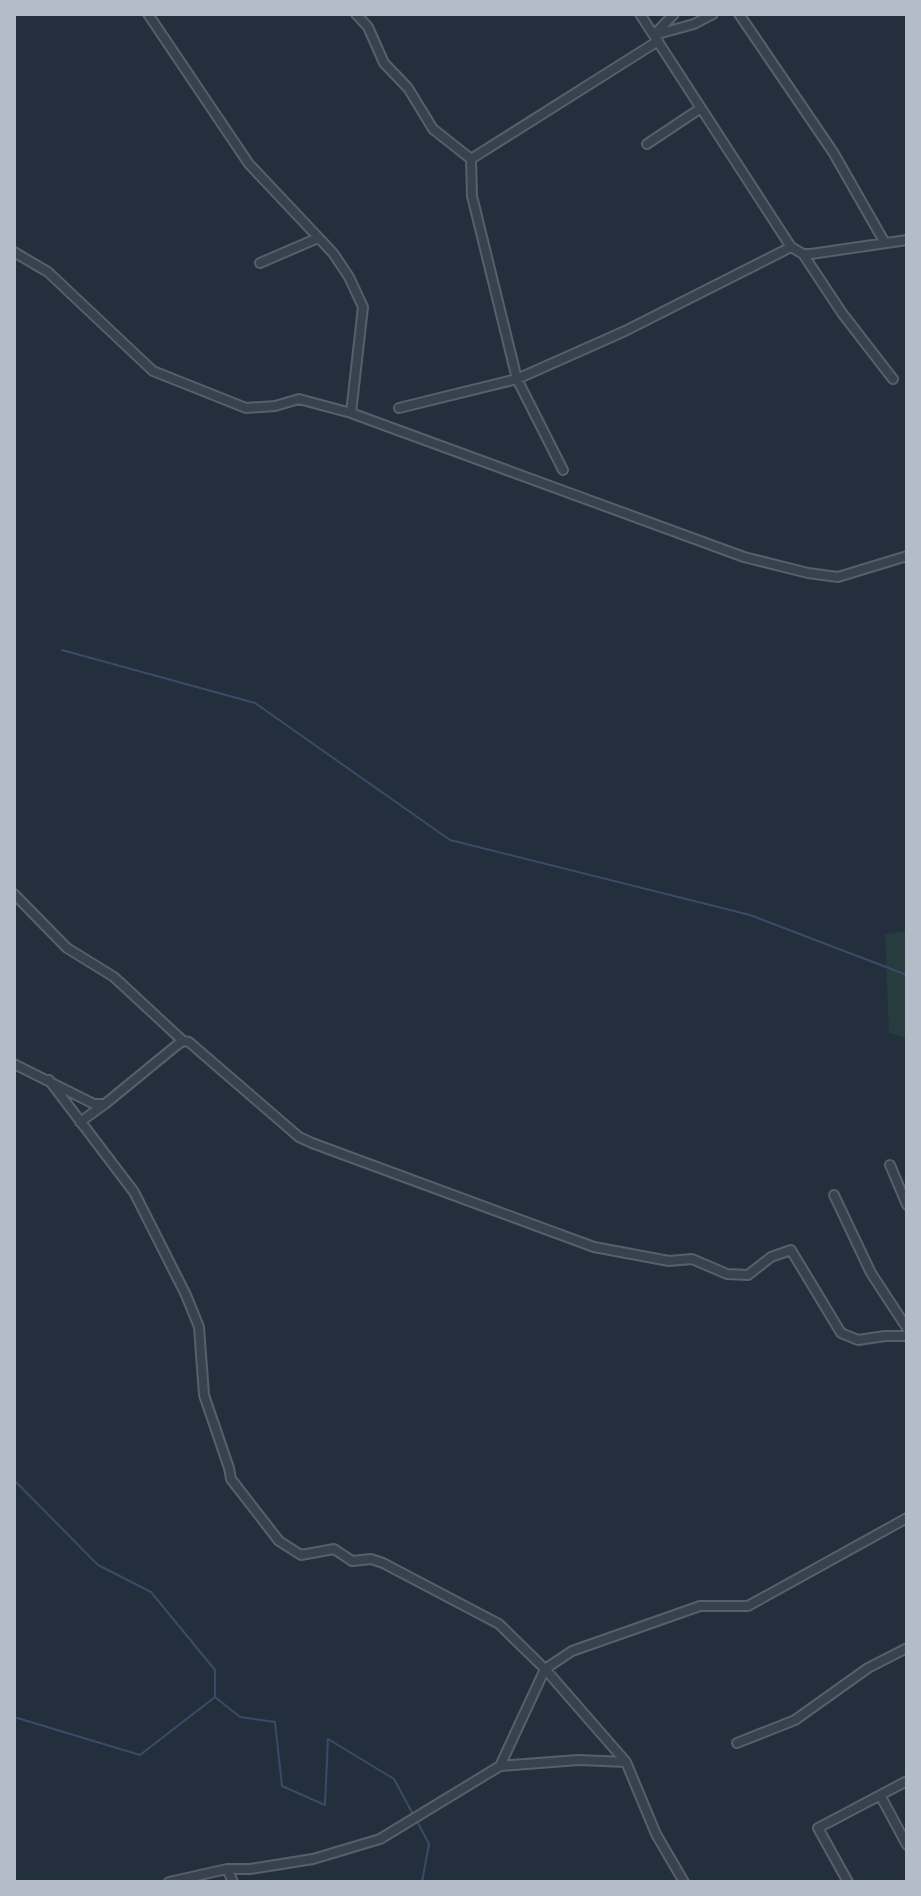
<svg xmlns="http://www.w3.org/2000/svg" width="921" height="1896" font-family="Roboto,sans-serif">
<rect width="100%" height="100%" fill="#242f3e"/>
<path fill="#263c3f" d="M907,931v107l-18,-5 -4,-99z"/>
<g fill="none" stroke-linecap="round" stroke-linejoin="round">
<path stroke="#394c67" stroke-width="2" d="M62,650l193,53 195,137 300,75 157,60
M14,1480l84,85 53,27 64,78v27
M14,1717l126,38 75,-58 25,20 35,5 7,64 43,19 3,-66 66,40 20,37
M417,1821l12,23 -7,38"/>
<g stroke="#565f6c" stroke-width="12">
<path id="minor" d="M148,14l101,150 84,89 16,24 14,30 -12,106
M356,14l12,13 16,36 24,25 25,41 38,30
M640,14l151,233 12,7h8l96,-14
M674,14l-20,21 40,-11 19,-10
M739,14l94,138 52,91
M647,144l54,-36
M14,252l34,20 105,99 93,37 29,-2 24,-7 52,14 393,144 64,16 30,4 69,-21
M803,254l39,59 51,66
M260,263l58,-25
M399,408l118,-29 108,-48 166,-84
M563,470l-46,-91 -45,-183 -1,-37 187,-118
M14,894l53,54 47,29 69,64
M14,1064l80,40h11l72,-59 6,-4 6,1 110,95 13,6 282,104 75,14 23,-2 35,15 21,1 23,-18 20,-7 50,83 17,7 27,-4h22
M49,1080l85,112 52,103 13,32 5,68 25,73 2,11 48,62 22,14 33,-6 18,12 19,-2 12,4 116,61 46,45 81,93 -48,-2 -78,6
M80,1122l25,-18
M890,1165l17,40
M834,1195l37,78 36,55
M737,1743l58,-23 73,-52 39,-20
M626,1762l30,72 28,48
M880,1795l27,50
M227,1869l6,13
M169,1882l58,-13h23l63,-10 67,-20 120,-73 45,-97 27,-18 128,-45h48l159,-88
M848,1882l-30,-54 89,-47"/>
</g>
<use href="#minor" stroke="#38414e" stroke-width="8"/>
</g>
<rect width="921" height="1896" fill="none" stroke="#b4bcc9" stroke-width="32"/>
</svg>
